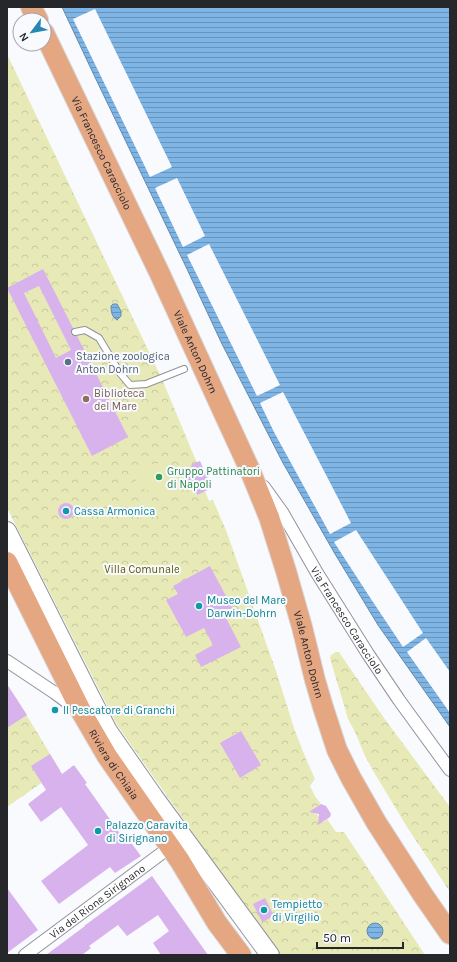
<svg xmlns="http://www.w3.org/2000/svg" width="457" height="962" font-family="Karla,sans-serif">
<defs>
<pattern id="forest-crowns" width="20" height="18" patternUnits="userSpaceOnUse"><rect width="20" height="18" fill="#e7eab7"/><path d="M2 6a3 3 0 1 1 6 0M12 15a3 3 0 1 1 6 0" fill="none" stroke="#c6c99e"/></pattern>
<pattern id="water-rules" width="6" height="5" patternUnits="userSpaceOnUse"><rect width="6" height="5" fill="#7fb5e5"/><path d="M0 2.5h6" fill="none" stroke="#6893ba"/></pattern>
</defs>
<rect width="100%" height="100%" fill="#f9fafe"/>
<path fill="url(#forest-crowns)" d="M7,54l155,325 35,84 -8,10 -2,7 4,2 5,13 9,-4 4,10 4,-1 13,30 50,141 19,60 11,28 9,20 -5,7 5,10 6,8 -6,4 -1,5 3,1 2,3v4l5,1 3,-3 9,13h8l81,123h-146l-162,-230 -110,-217z
M336,652h3l2,3 43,63 66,89v85l-43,-65 -32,-53 -10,-18 -10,-24 -7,-13 -16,-54 -2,-7 1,-3z
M16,698l44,72 -53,37v-103z"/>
<path fill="#e7eab7" d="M160,463c13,1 16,5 22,16 -1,5 -2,10 -7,13 -11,6 -43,-1 -39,-18 1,-3 3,-5 6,-6 6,-3 12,-4 18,-5z"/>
<path fill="url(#water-rules)" stroke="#648aad" d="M62,7h388v720l-72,-102 -43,-71 -52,-91 -61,-119 -35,-75 -94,-196z
M113,304h4l4,7v5l-4,4c-5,-3 -6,-8 -6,-14z
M367 931a8 8 0 1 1 16 0a8 8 0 1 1-16 0Z"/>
<path fill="#f9fafe" d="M95,9l77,158 -22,10 -77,-158z
M177,178l28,58 -22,11 -28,-59z
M209,244l71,141 -23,11 -70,-141z
M283,392l68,131 -21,11 -56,-102 -14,-29z
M356,530l67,103 -20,14 -32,-48 -37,-57z
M426,638l24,34v41l-43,-61z"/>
<path fill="#d7b2ed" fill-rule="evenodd" d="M43,269l30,59 -2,3v4l3,1h3l51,101 -36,19 -85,-168zM39,286l32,64 -15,8 -32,-65z
M200,461l12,27 -15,7 -6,-13 -4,-2 5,-16z
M58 511a8 8 0 1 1 16 0a8 8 0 1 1-16 0Z
M210,566l24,45 -9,5 16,31 -40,20 -6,-12 18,-10 -9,-17 -18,9 -20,-37 12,-6 -5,-8z
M7,684l20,31 -20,13z
M241,731l20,34 -21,13 -20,-35z
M50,754l12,20 12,-9 13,18 -2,1 41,58 3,-2 12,16 -26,17 -5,-6 -51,37 -18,-23 47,-36 -27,-38 -20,15 -13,-18 18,-14 -15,-24z
M321,804l5,2 5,8 -1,3 -12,8 1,-11 -10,-2z
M152,876l56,79h-47l-8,-12 16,-12 -11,-16 -31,21 -9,-11 -29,21 2,2 -9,7h-36l39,-29h-1z
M7,888l31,42 -31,23z
M265,898l9,18 -12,6 -9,-18z"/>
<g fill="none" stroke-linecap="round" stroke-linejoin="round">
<g stroke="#91929c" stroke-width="8">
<path id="lane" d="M75,332l10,-2 14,8 21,35 10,12 16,-1 38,-15"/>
</g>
<g stroke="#91929c" stroke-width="14">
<g id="street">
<path id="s1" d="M264,487l18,25 35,61 51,81 31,46 51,70"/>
<path d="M7,661l48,32 23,17"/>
<path id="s2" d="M25,955l145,-108"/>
</g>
</g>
<g stroke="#91929c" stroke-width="20">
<path id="secondary" d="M7,531l79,157 22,43 46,66 116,158"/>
</g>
<g stroke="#d8d8d9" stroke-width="22">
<g id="primary">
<path d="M31,7l7,13"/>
<path id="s3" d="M44,33l115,239 90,196 20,49 17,54 16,56 13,53 8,27 14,43 14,28 25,44 47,73 27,39"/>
<path id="s4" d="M7,562l75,151 25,43 73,105 37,62 24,32"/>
</g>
</g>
<use href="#lane" stroke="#fff" stroke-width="6"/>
<use href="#street" stroke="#fff" stroke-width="12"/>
<use href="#secondary" stroke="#fff" stroke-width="18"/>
<use href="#primary" stroke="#e5a682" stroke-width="20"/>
</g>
<circle fill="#5c6f8a" stroke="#f9fafe" stroke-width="1.5" cx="68" cy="362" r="4"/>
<circle fill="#8d6e63" stroke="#f9fafe" stroke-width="1.5" cx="86" cy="399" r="4"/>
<circle fill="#2e9e5b" stroke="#f9fafe" stroke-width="1.5" cx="159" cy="477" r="4"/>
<g fill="#0f9aa8" stroke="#f9fafe" stroke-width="1.5">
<circle cx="66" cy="511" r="4"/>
<circle cx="199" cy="606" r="4"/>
<circle cx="55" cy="710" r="4"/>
<circle cx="98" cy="831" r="4"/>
<circle cx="264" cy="910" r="4"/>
</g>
<g text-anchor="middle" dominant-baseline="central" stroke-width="4" stroke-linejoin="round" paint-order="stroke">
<g font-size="11" fill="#26272a" stroke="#f9fafe">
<text stroke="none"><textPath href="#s3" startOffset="133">Via Francesco Caracciolo</textPath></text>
<text stroke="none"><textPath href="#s3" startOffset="353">Viale Anton Dohrn</textPath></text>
<text stroke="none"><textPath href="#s1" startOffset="157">Via Francesco Caracciolo</textPath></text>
<text stroke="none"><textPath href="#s3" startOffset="677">Viale Anton Dohrn</textPath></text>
<text stroke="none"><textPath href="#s4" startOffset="229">Riviera di Chiaia</textPath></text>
<text stroke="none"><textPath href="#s2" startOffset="90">Via del Rione Sirignano</textPath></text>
</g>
<g font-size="11" fill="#4e5e75" stroke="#f9fafe" text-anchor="start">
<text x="76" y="356">Stazione zoologica<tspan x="76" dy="13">Anton Dohrn</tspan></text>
</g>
<g font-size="11" fill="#785e54" stroke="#f9fafe" text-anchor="start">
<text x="94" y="393">Biblioteca<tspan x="94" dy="13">del Mare</tspan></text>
</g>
<g font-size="11" fill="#27864d" stroke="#f9fafe" text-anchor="start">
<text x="167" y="471">Gruppo Pattinatori<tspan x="167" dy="13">di Napoli</tspan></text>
</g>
<g font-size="11" fill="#0d838f" stroke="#f9fafe" text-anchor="start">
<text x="74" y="511">Cassa Armonica</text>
<text x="207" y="600">Museo del Mare<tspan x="207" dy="13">Darwin-Dohrn</tspan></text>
<text x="63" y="710">Il Pescatore di Granchi</text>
<text x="106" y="825">Palazzo Caravita<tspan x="106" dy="13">di Sirignano</tspan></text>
<text x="272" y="904">Tempietto<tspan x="272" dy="13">di Virgilio</tspan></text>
</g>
<g font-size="11" fill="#585803" stroke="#f9fafe">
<text x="142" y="569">Villa Comunale</text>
</g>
</g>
<rect width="457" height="962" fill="none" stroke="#26272a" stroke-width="16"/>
<g transform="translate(32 32) rotate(238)"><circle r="19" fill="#f9fafe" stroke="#a5a6a9"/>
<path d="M0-3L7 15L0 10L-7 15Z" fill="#2886b2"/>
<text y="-6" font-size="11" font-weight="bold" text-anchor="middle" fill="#26272a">N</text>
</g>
<path d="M317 942v6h86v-6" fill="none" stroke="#26272a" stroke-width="2"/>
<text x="323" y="942" font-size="12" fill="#26272a" stroke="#f9fafe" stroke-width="3" paint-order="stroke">50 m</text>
</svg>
